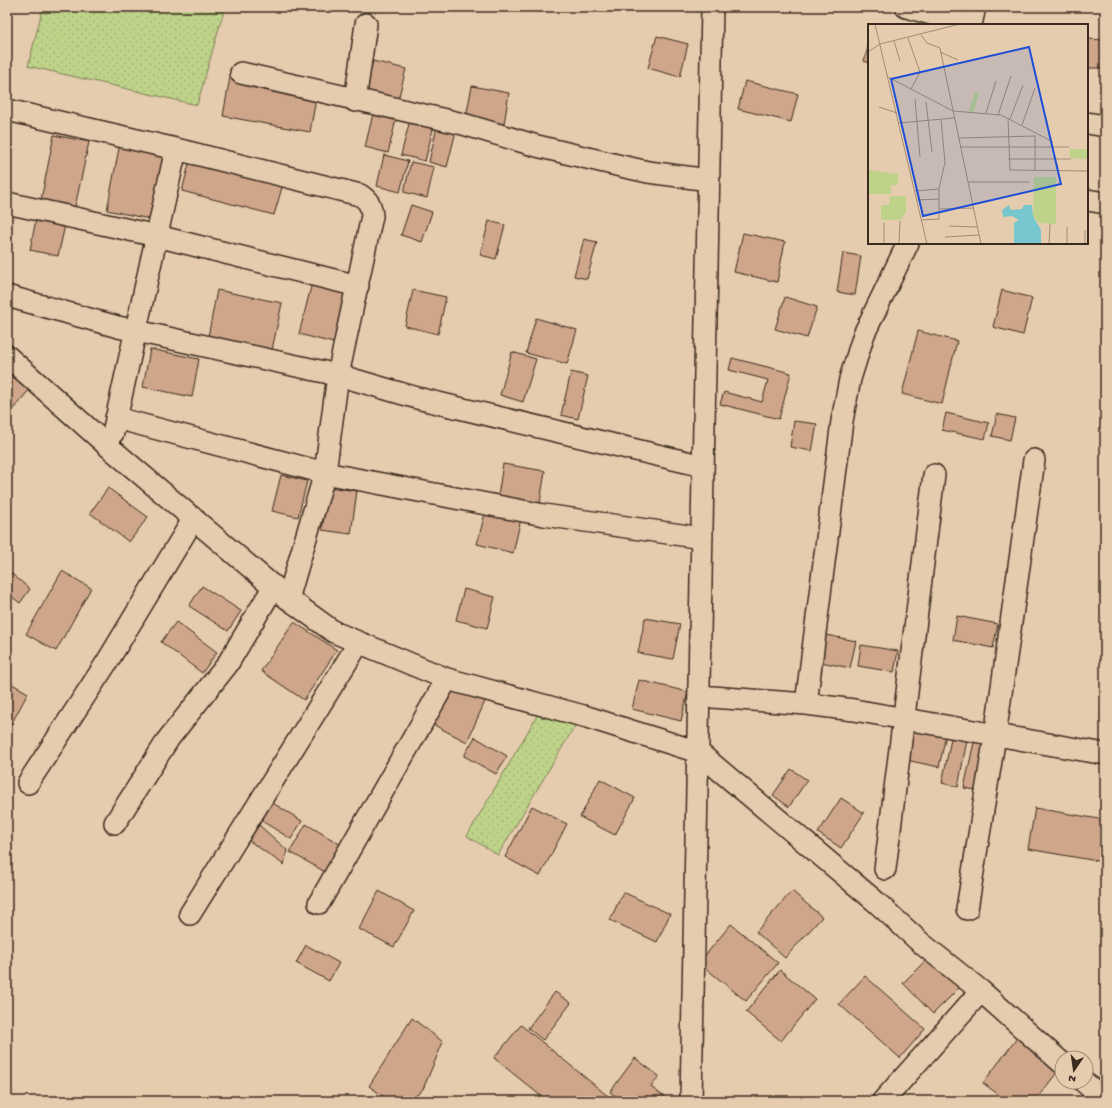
<svg xmlns="http://www.w3.org/2000/svg" width="1112" height="1108" font-family="'Gochi Hand',sans-serif">
<defs>
<pattern id="grass-dots" width="8" height="8" patternUnits="userSpaceOnUse"><rect width="8" height="8" fill="#bed389"/><path d="M2 2h.1M6 6h.1" fill="none" stroke="#a4b576" stroke-width="1.8" stroke-linecap="round"/></pattern>
</defs>
<rect width="100%" height="100%" fill="#e6ccae"/>
<filter id="ink" filterUnits="userSpaceOnUse"><feTurbulence type="fractalNoise" baseFrequency=".025" numOctaves="2"/><feDisplacementMap in="SourceGraphic" scale="8" xChannelSelector="R" yChannelSelector="G"/><feConvolveMatrix kernelMatrix="1 2 1 2 8 2 1 2 1" color-interpolation-filters="sRGB"/></filter>
<g filter="url(#ink)">
<path fill="url(#grass-dots)" stroke="#7c7e54" d="M43,7h182l-28,98 -169,-39z
M545,702l30,24 -77,129 -31,-19z"/>
<path fill="#cfa68a" stroke="#3b2a1e" d="M438,7h20l-1,5z
M657,36l31,8 -8,33 -32,-9z
M1087,39l18,1v28h-18z
M869,44v19l-5,-2z
M373,61l33,8 -9,35 -33,-8z
M230,77l87,16 -7,39 -87,-16z
M745,81l53,13 -7,28 -53,-13z
M472,86l37,7 -5,31 -38,-7z
M374,110l23,5 -9,38 -23,-6z
M410,120l24,5 -9,36 -24,-6z
M438,122l19,5 -10,40 -18,-5z
M54,135l35,7 -14,65 -34,-7z
M120,143l47,9 -13,68 -47,-10z
M384,155l24,6 -8,31 -23,-6z
M190,160l93,24 -9,31 -92,-24z
M411,162l23,5 -7,31 -23,-6z
M411,205l21,7 -10,30 -21,-7z
M37,214l29,7 -8,35 -28,-6z
M489,221l16,4 -9,34 -16,-4z
M743,233l42,9 -8,40 -43,-10z
M584,239l13,3 -10,37 -13,-3z
M843,253l18,3 -6,39 -18,-3z
M313,279l38,11 -14,54 -38,-10z
M217,290l65,13 -10,47 -64,-13z
M413,290l33,7 -8,37 -33,-8z
M1002,290l30,8 -9,37 -30,-8z
M785,297l32,10 -10,31 -32,-9z
M536,318l41,12 -10,34 -41,-11z
M918,331l39,10 -15,63 -40,-10z
M150,349l49,10 -7,38 -49,-10z
M512,352l24,7 -13,43 -23,-7z
M732,358l59,15 -12,46 -59,-15 4,-12 38,10 6,-22 -39,-10z
M7,362l27,22 -24,29 -3,-2z
M571,372l17,4 -10,43 -17,-4z
M946,413l43,10 -4,16 -43,-9z
M997,414l18,4 -5,22 -18,-4z
M794,421l23,3 -5,27 -22,-4z
M503,464l42,7 -5,32 -42,-7z
M281,475l26,6 -9,36 -26,-6z
M329,487l28,4 -6,43 -29,-4z
M108,488l40,29 -19,25 -39,-29z
M486,510l35,9 -8,34 -36,-9z
M7,570l23,19 -10,14 -13,-10z
M62,571l29,17 -35,63 -30,-17z
M202,586l39,25 -13,20 -39,-25z
M464,589l31,8 -8,31 -31,-8z
M957,616l41,8 -5,24 -40,-8z
M645,618l35,6 -7,35 -35,-6z
M176,622l41,30 -15,21 -41,-31z
M294,622l43,28 -33,50 -43,-29z
M821,634l35,7 -6,27 -34,-7z
M861,645l37,6 -4,21 -36,-6z
M639,680l49,12 -7,29 -49,-12z
M7,681l21,12 -20,37 -1,-1z
M456,685l30,14 -19,43 -35,-18z
M909,722l38,8 -8,37 -38,-8z
M953,729l39,8 -11,54 -17,-3 10,-46 -7,-2 -9,47 -16,-4z
M475,737l32,19 -11,18 -32,-18z
M791,769l16,11 -18,27 -16,-12z
M600,779l35,19 -20,37 -35,-18z
M841,798l23,15 -23,35 -23,-15z
M268,800l34,21 -11,18 -34,-21z
M532,806l35,18 -27,52 -35,-19z
M1035,808l70,12v28l-2,14 -75,-13z
M306,824l37,22 -16,27 -37,-21z
M259,825l28,25 -3,15 -36,-25z
M379,891l35,20 -20,36 -35,-18z
M792,891l30,26 -37,41 -29,-26z
M623,892l47,22 -13,28 -47,-22z
M731,924l47,39 -32,38 -47,-38z
M306,945l33,18 -10,18 -33,-18z
M931,955l31,30 -29,29 -30,-31z
M780,970l35,29 -34,42 -35,-29z
M865,976l60,53 -25,29 -61,-54z
M555,992l16,11 -28,37 -15,-12z
M412,1018l31,24 -20,47 -12,12h-21l-21,-15z
M521,1025l93,76h-67l-53,-43z
M1021,1033l41,33 -27,35h-28l-24,-18z
M635,1058l24,18 -8,11 16,12 -2,2h-43l-12,-9z"/>
<g fill="none" stroke-linecap="round" stroke-linejoin="round">
<g stroke="#3b2a1e" stroke-width="24">
<path id="minor" d="M906,7l64,18
M971,25l4,-18
M241,73l222,51 74,22 84,20 27,6 61,8
M355,101l11,-77
M7,110l169,39 184,46c9,6 11,10 12,21l-34,159 -13,98 -37,126
M1087,123l18,3
M1087,200l18,3
M7,203l150,33 201,50
M7,296l111,31 220,48 79,23 286,68
M7,356l102,91 174,148 51,37 113,47 140,38 111,35 177,149 46,42 60,48 81,72
M116,418l209,55 219,42 158,23
M113,433l63,-284
M699,696l107,8 48,6 251,44
M806,704l36,-283 8,-42 14,-45 44,-91
M28,783l79,-121 87,-144
M115,823l54,-85 58,-73 47,-79
M885,869l49,-394
M319,903l128,-224
M967,909l28,-173 39,-276
M190,914l168,-270
M1084,1082l21,18
M691,1101l21,-1094
M883,1101l98,-110"/>
</g>
<use href="#minor" stroke="#e6ccae" stroke-width="21"/>
</g>
</g>
<g transform="translate(868 24)">
<rect width="220" height="220" fill="#e6ccae"/>
<path d="M107,68l4,2 -6,19 -4,-2zM202,125h18v10l-18,-1zM0,146l30,4v11h-7v9h-23zM166,153h22v47l-17,-1 -6,-7zM22,172h16v18h-3v4l-3,2h-19v-15h8z" fill="#bed389"/>
<path d="M141,181l2,5 11,-1 2,-4h8l1,11 8,14v14h-27v-21l5,-3 -7,-4 -9,1 -1,-7z" fill="#76c7ce"/>
<path fill="none" stroke="#a28b74" stroke-width="1" d="M7,0l52,220M53,11l6,8 13,5 41,196M40,14l12,34 -9,17M26,17l6,20M0,28l12,-8 80,-20M72,28l18,8M20,53l65,34 48,4 52,27M47,75l5,58M58,78l6,50M11,83l18,6M118,89l10,-32M130,91l13,-39M140,94l2,52 78,1M142,95l13,-34M31,99l55,-5M154,101l13,-37M167,111v36M91,114l76,-2M92,123h109M140,135h63M100,158h61M71,165l6,-27 -4,-42M47,167l24,-2v30l-17,1M49,176l22,-1M72,185l33,-1M81,202l28,1M199,203v17M77,213l34,-2M16,220v-21M31,220l1,-23M181,220l1,-20M217,220v-14"/>
<path fill="#1d4ed8" fill-opacity="0.15" stroke="#1d4ed8" stroke-width="2" d="M161,23l32,137 -138,32 -32,-137z"/>
<rect width="220" height="220" fill="none" stroke="#3b2a1e" stroke-width="2"/>
</g>
<rect width="1112" height="1108" fill="none" stroke="#e6ccae" stroke-width="24"/>
<rect x="12" y="12" width="1088" height="1084" fill="none" stroke="#3b2a1e" stroke-width="1.5" filter="url(#ink)"/>
<g transform="translate(1074 1070) rotate(193)"><circle r="19" fill="#e6ccae" stroke="#a28b74"/>
<path d="M0-3L7 15L0 10L-7 15Z" fill="#3b2a1e"/>
<text y="-6" font-size="11" font-weight="bold" text-anchor="middle" fill="#3b2a1e">N</text>
</g>
</svg>
